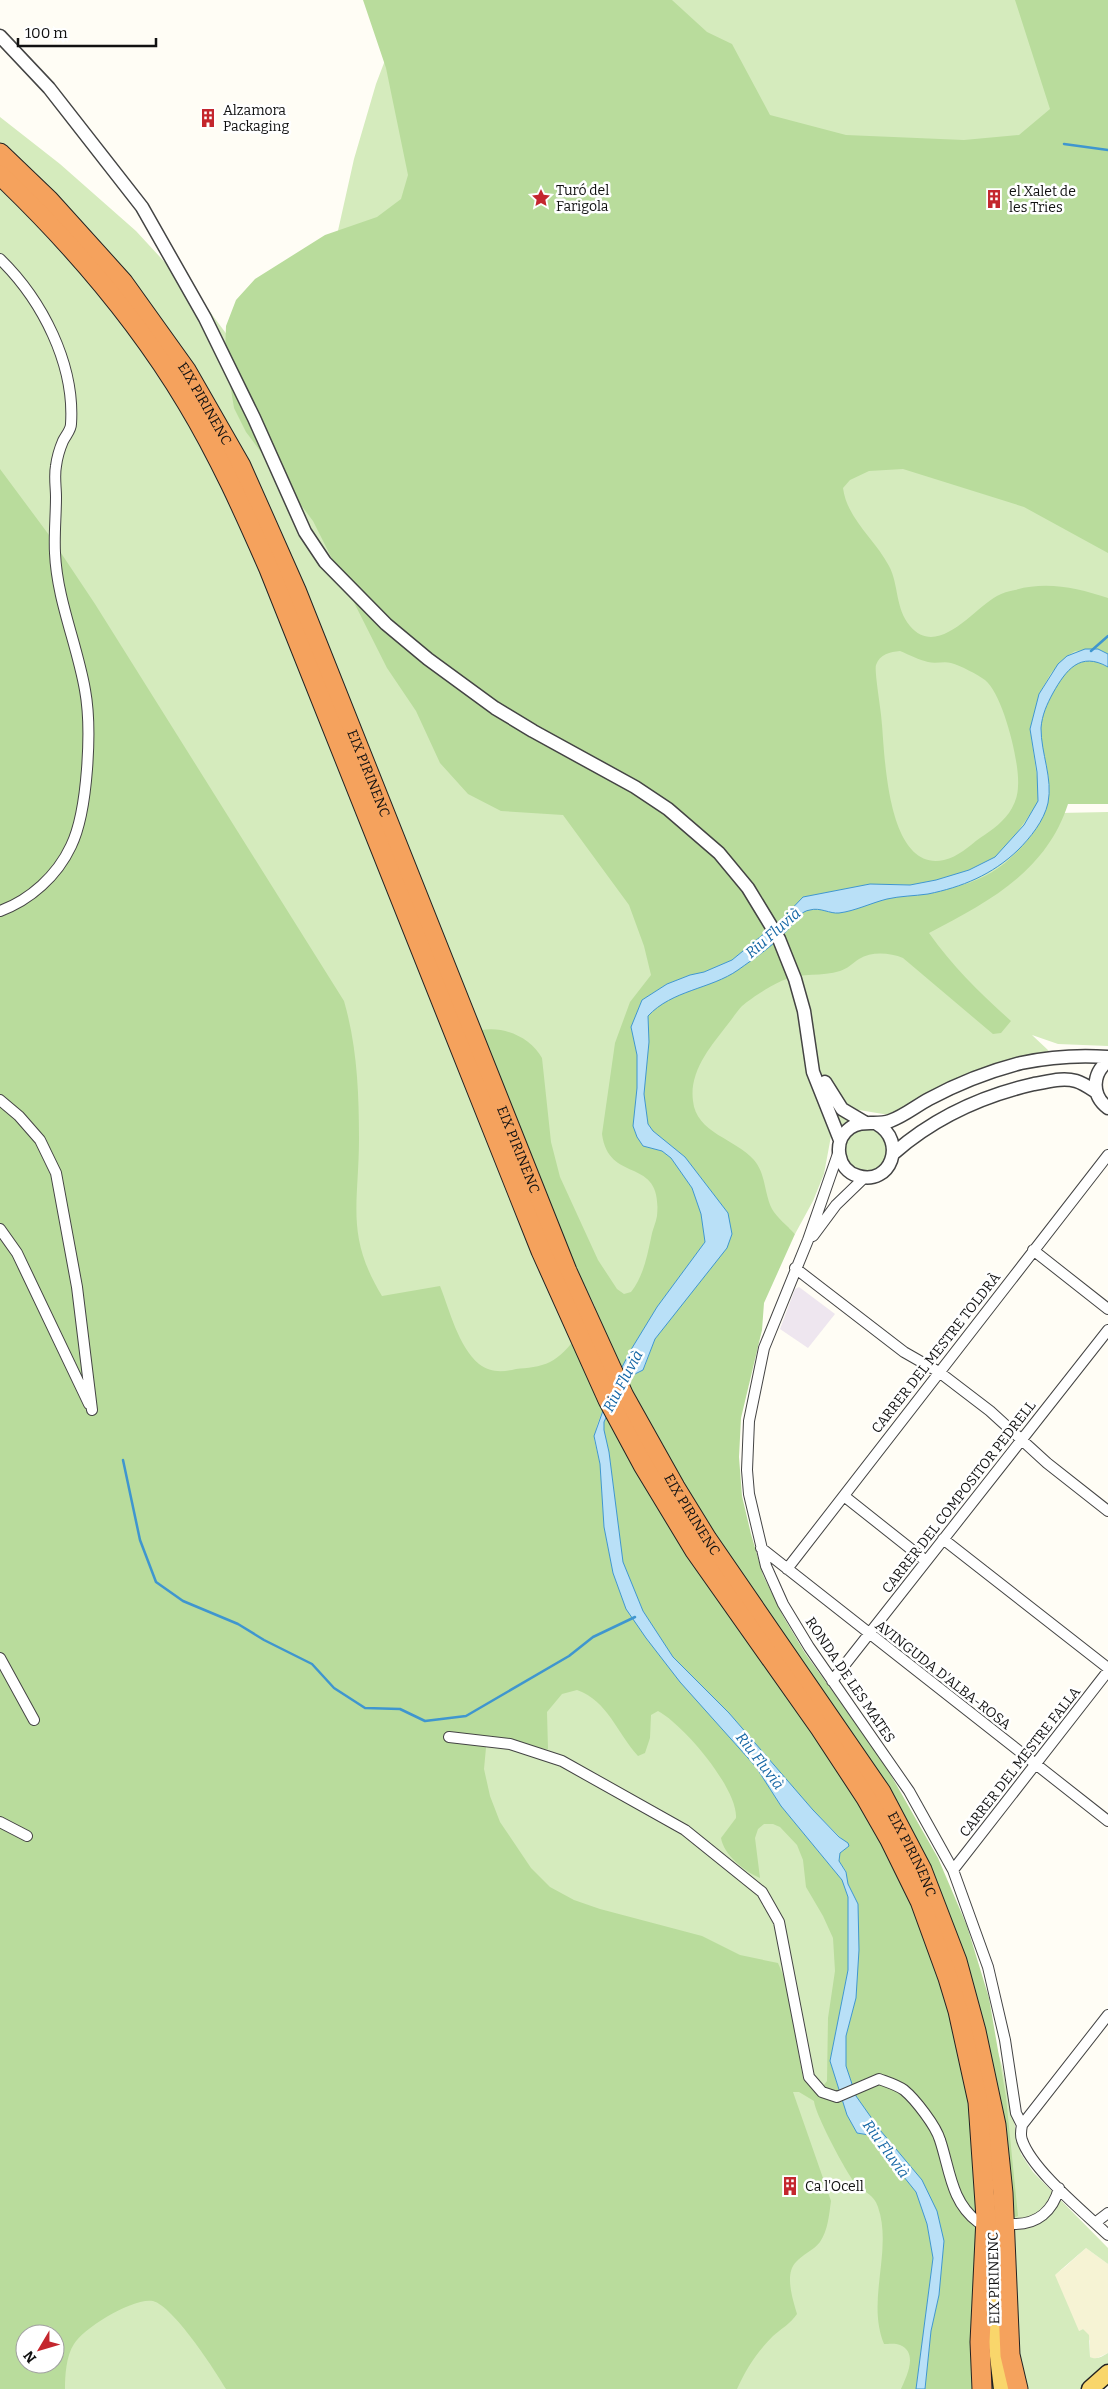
<svg xmlns="http://www.w3.org/2000/svg" width="1108" height="2389" font-family="Bitter,serif">
<rect width="100%" height="100%" fill="#fffdf5"/>
<path fill="#eee6ef" d="M799,1287l36,27 -27,34 -28,-19 15,-40z"/>
<path fill="#f6f3d4" d="M1086,2248l22,16v89l-13,6 -5,-2v-16l-7,-12 -16,8 -40,-41 38,-29z"/>
<path fill="#d5ebbd" fill-rule="evenodd" d="M387,0h721v652l-49,161 49,-1v234l-50,-2 -26,-9 17,16 -82,23 -78,41 -30,-5 -28,26 -7,38 -11,27 -18,33 -6,-6 -63,157 14,152 234,433 28,96 19,88 12,18 75,76v16l-22,-16 -31,27 24,56 4,-2 6,6 1,22c7,3 11,0 18,-4v14l-25,22h-1083v-2272l60,47 76,67 71,77 21,28 105,-83 21,-94 22,-75 8,-21zM25,2334h30v30h-30z
M845 1150a21 21 0 1 1 42 0a21 21 0 1 1-42 0Z"/>
<path fill="#b9dc9c" fill-rule="evenodd" d="M363,0h309l35,32 25,12 38,71 76,20 118,5 55,-5 31,-26 -35,-109h93v553l-84,-46 -121,-38 -34,2 -19,9 -7,8c4,31 32,51 46,78 10,19 6,42 21,60 28,33 64,-18 87,-30 5,-3 12,-5 18,-6 32,-9 62,-2 93,8v56l-10,-5 -23,2 -8,5 -16,17 -12,21 -9,35 9,62 -2,13 -25,36 -17,17 -26,13 -33,10 -26,5 -40,-1 -67,13 -21,22 -50,41 -28,12 -14,3 -23,9 -25,16 -11,27 6,28v33l-4,38 4,11 6,9 19,5 9,7 21,30 9,26 4,28 -48,65 -25,41 -21,40 -14,37 -3,14 6,25 4,63 9,46 13,36 130,158 25,39 61,74 6,17v73l-18,91 17,54 10,18 12,2 3,2 44,55 11,32 6,34 -17,131h-15c5,-12 18,-36 -1,-44 -4,-2 -12,-1 -16,-1 -18,-44 9,-93 -6,-137 -4,-13 -15,-15 -23,-24 -9,-11 -40,-69 -41,-82l-15,-9h-6l38,109c-2,14 -3,29 -11,41 -6,8 -17,12 -24,20 -12,12 -3,38 1,52 -7,10 -16,15 -24,22 -16,16 -27,33 -36,53h-511c-11,-19 -53,-83 -73,-88 -19,-4 -70,27 -79,43 -8,12 -9,32 -9,45h-65v-1920l49,66 46,69 249,397c13,45 15,91 15,137 0,66 -14,97 23,158l58,-10c10,25 18,60 39,78 11,9 25,8 37,5 11,-1 24,-2 34,-7 20,-10 34,-37 45,-56l-22,-43 -89,-221 -2,-12c23,-4 49,8 60,28l9,84 9,35 38,83 19,29 7,5 7,-2c12,-15 16,-35 20,-54 1,-8 5,-15 6,-22 6,-62 -48,-30 -55,-82l13,-91 15,-41 21,-27 -7,-29 -15,-41 -66,-90 -62,-4 -33,-17 -28,-31 -24,-52 -29,-43 -74,-147 -67,-89 -12,-24 -9,-55 1,-27 10,-26 19,-21 70,-44 52,-18 24,-18 7,-24 -22,-107zM900,651c10,4 19,9 28,11 8,2 16,-1 23,1 10,3 26,11 34,17 18,14 35,83 33,106 0,7 -2,15 -6,22 -7,13 -20,22 -32,30 -11,8 -22,19 -36,22 -56,12 -59,-100 -62,-135 0,-10 -8,-54 -6,-60 4,-11 14,-13 24,-14zM577,1690c31,11 40,43 61,66l7,-3 5,-15 1,-23 7,-4c26,14 80,78 78,107l-15,20c3,17 23,33 39,40l-5,-40 3,-9 6,-5h9l7,3 17,18 6,15 3,27 17,29 10,22 2,33 -7,47 -1,63 -10,13 -14,-15 -17,-97 -8,-19 -38,-8 -38,-19 -102,-27 -26,-9 -24,-13 -19,-19 -31,-46 -10,-26 -6,-27 3,-32c21,0 41,12 61,12l-1,-37 15,-18zM25,2334h30v30h-30z
M1092,660l16,7v137h-40c-22,68 -80,98 -139,129 24,34 51,60 82,88l-10,12 -8,1 -6,-5 -84,-71c-13,-5 -31,-7 -44,1 -6,4 -12,10 -19,12 -18,6 -38,1 -56,9 -11,4 -33,18 -42,26 -5,5 -9,12 -14,18 -17,22 -39,47 -35,77 3,32 43,38 61,59 12,14 10,33 18,49 5,9 16,17 23,25l-31,69 -2,27 -21,88 -2,39 3,39 9,38 12,41 20,41 22,37 79,110 54,95 29,68 22,72 17,99 12,119 -8,3 -12,170h-73l6,-58 8,-36 5,-54 -39,-81 -25,-30 -24,-34 -10,-30v-30l10,-38 2,-94 -10,-20 -2,-13 -7,-10 1,-8 9,-7 -36,-36 -84,-97 -56,-56 -30,-46 -20,-48 -14,-111 -5,-19v-11l14,-30 15,-17 7,-3 5,-6 10,-27 76,-101 -3,-25 -43,-56 -32,-26 -5,-7 -4,-30 5,-52 -1,-26c24,-26 63,-27 90,-46 20,-14 39,-29 55,-47 4,-5 10,-12 17,-14 10,-2 20,5 30,4 16,-2 31,-11 47,-14 42,-9 82,-7 118,-36 17,-15 36,-35 42,-57 8,-27 -7,-53 -6,-79 1,-16 9,-29 16,-42 8,-15 18,-24 35,-25z"/>
<path fill="#b9e0f7" stroke="#3f96cf" d="M1085,649h13l10,5v13c-28,-16 -42,3 -55,26 -6,11 -11,22 -12,35 0,26 12,50 7,75 -4,18 -18,35 -30,47 -26,25 -56,37 -90,44 -14,2 -28,2 -41,5 -16,4 -32,12 -48,14 -9,1 -19,-6 -29,-3 -9,1 -14,10 -20,17 -14,17 -34,30 -52,43 -27,19 -66,20 -90,46l1,26 -5,52 4,30 5,7 32,26 43,56 4,21 -5,14 -72,91 -12,31 -10,5 -15,17 -14,30v8l5,22 14,110 20,49 30,46 56,56 84,97 26,27 9,6 1,3 -9,7 -1,8 7,11 2,12 10,20 1,46 -3,48 -10,38v30l10,30 24,34 42,50 15,31 7,30 -5,54 -8,36 -6,58h-9l17,-131 -6,-34 -11,-32 -44,-55 -3,-2 -12,-2 -10,-18 -17,-54 18,-91v-73l-6,-17 -61,-74 -25,-39 -76,-85 -34,-44 -20,-29 -13,-36 -9,-46 -4,-63 -6,-28 17,-48 21,-40 25,-41 48,-65 -4,-28 -9,-26 -21,-30 -9,-7 -19,-5 -6,-9 -4,-11 4,-38v-33l-6,-28 11,-27 25,-16 23,-9 14,-3 28,-12 50,-41 21,-22 67,-13 40,1 26,-5 33,-10 26,-13 29,-32 14,-24 -1,-29 -7,-43 9,-35 19,-30 9,-8z"/>
<g fill="none" stroke-linecap="round" stroke-linejoin="round">
<path stroke="#3f96cf" stroke-width="2.5" d="M1064,144l44,6
M1091,651l17,-15
M123,1460l17,80 16,42 27,19 55,23 26,16 48,24 22,24 31,20 35,1 25,12 41,-5 103,-60 24,-19 42,-20"/>
<g stroke="#444" stroke-width="12">
<path id="minor" d="M0,259c42,41 75,105 71,165 0,6 -5,11 -8,17 -3,7 -6,17 -7,25 -2,10 0,21 0,31 0,18 -2,38 -1,56 2,47 22,91 30,137 7,38 3,121 -14,156 -14,30 -41,54 -71,65
M0,1100l19,16 21,24 16,33 21,114 15,123
M839,1151l-31,89 -44,108 -15,73 -2,49 2,24 17,72 17,38 26,43 100,144 44,79 35,97 17,73 11,73 6,12
M0,1229l17,24 72,151
M813,1236l23,-31 29,-28
M1033,1250l75,59
M795,1268l109,84 35,20 51,39 57,52 61,48
M844,1496l82,65
M943,1539l165,129
M761,1548l347,273
M787,1569l321,-414
M0,1658l34,62
M832,1681l276,-351
M449,1737l61,7 52,17 123,69 77,62 17,30 30,155 13,15 15,5 42,-18c8,3 18,6 25,11 11,9 32,36 36,50 10,30 11,62 38,82
M0,1822l27,14
M953,1870l155,-199
M1108,2015l-86,110c-1,5 -2,10 0,15 10,30 62,72 86,95
M1095,2223l13,-10
M1012,2224c25,1 41,-13 47,-36"/>
</g>
<g stroke="#444" stroke-width="15">
<path id="tertiary" d="M0,36l49,52 93,119 63,111 49,100 51,114 20,30 61,62 42,35 67,49 38,23 102,56 33,22 51,44 29,35 31,51 16,40 9,32 9,61 27,68
M1108,1061c-16,13 -17,34 0,47
M825,1082l17,27 22,13
M877,1124c30,17 14,62 -19,52 -21,-6 -26,-35 -8,-48 12,-9 26,-2 40,-7 14,-5 26,-15 39,-22 28,-15 61,-28 92,-36 28,-6 59,-8 87,-6
M894,1153c40,-35 88,-57 140,-69 13,-2 28,-7 42,-3 7,2 14,7 20,11"/>
</g>
<g stroke="#222" stroke-width="19">
<path id="primary" d="M994,2234l1,97 7,58
M1090,2389l18,-16"/>
</g>
<g stroke="#222" stroke-width="21">
<g id="motorway">
<path id="s1" d="M0,153l49,47 74,82 63,88 55,96 55,124 271,681 57,125 51,91 32,52 174,253 41,78 35,91 19,70 20,94 7,68 7,162 8,34"/>
<path d="M0,175c71,68 136,143 187,228 32,53 57,109 82,166l272,682 67,149 35,65 52,86 125,177 46,70 24,42 30,61 28,77 10,33 20,91 8,116 -6,124 2,47"/>
</g>
</g>
<use href="#minor" stroke="#fff" stroke-width="10"/>
<use href="#tertiary" stroke="#fff" stroke-width="12"/>
<use href="#primary" stroke="#f9d66b" stroke-width="16"/>
<use href="#motorway" stroke="#f5a25d" stroke-width="19"/>
</g>
<defs>
<g id="building-bare" transform="scale(1.5)"><path d="M-4-6H4V6H1V3H-1V6H-4ZM-2.5-4.3h1.7v1.8h-1.7ZM.8-4.3h1.7v1.8H.8ZM-2.5-1h1.7V.8h-1.7ZM.8-1h1.7V.8H.8Z" fill="#c4262e" stroke="#fff" stroke-width="2.5" paint-order="stroke"/></g>
<g id="sight-bare" transform="scale(1.5)"><path d="M0-6L1.8-2.2L6-1.7L2.9 1.2L3.7 5.4L0 3.3L-3.7 5.4L-2.9 1.2L-6-1.7L-1.8-2.2Z" fill="#c4262e" stroke="#fff" stroke-width="2.5" paint-order="stroke"/></g>
</defs>
<g fill-rule="evenodd">
<use href="#building-bare" x="208" y="118"/>
<use href="#sight-bare" x="541" y="198"/>
<use href="#building-bare" x="994" y="199"/>
<use href="#building-bare" x="790" y="2186"/>
</g>
<g text-anchor="middle" dominant-baseline="central" stroke-width="5" stroke-linejoin="round" paint-order="stroke">
<g font-size="14" fill="#111" stroke="#fff" text-anchor="start">
<text x="223" y="110">Alzamora<tspan x="223" dy="16">Packaging</tspan></text>
<text x="556" y="190">Turó del<tspan x="556" dy="16">Farigola</tspan></text>
<text x="1009" y="191">el Xalet de<tspan x="1009" dy="16">les Tries</tspan></text>
<text x="805" y="2186">Ca l'Ocell</text>
</g>
<g font-size="14" fill="#111" stroke="#fff">
<text stroke="none"><textPath href="#s1" startOffset="325">EIX PIRINENC</textPath></text>
<text stroke="none"><textPath href="#s1" startOffset="730">EIX PIRINENC</textPath></text>
<text stroke="none"><textPath href="#s1" startOffset="1135">EIX PIRINENC</textPath></text>
<text transform="translate(936 1353) rotate(-52)">CARRER DEL MESTRE TOLDRÀ</text>
<text transform="translate(959 1497) rotate(-52)">CARRER DEL COMPOSITOR PEDRELL</text>
<text stroke="none"><textPath href="#s1" startOffset="1540">EIX PIRINENC</textPath></text>
<text transform="translate(943 1675) rotate(38)">AVINGUDA D'ALBA-ROSA</text>
<text transform="translate(850 1680) rotate(56)">RONDA DE LES MATES</text>
<text transform="translate(1020 1762) rotate(-52)">CARRER DEL MESTRE FALLA</text>
<text stroke="none"><textPath href="#s1" startOffset="1945">EIX PIRINENC</textPath></text>
<text transform="translate(994 2278) rotate(-91)">EIX PIRINENC</text>
</g>
<g font-size="15" font-style="italic" fill="#1768a6" stroke="#fff">
<text transform="translate(773 933) rotate(-41)">Riu Fluvià</text>
<text transform="translate(623 1381) rotate(-62)">Riu Fluvià</text>
<text transform="translate(760 1761) rotate(52)">Riu Fluvià</text>
<text transform="translate(886 2149) rotate(54)">Riu Fluvià</text>
</g>
</g>
<g transform="translate(40 2349) rotate(232)"><circle r="24" fill="#ffffff" stroke="#a0a0a0"/>
<path d="M0-4L9 19L0 12L-9 19Z" fill="#c4262e"/>
<text y="-8" font-size="14" font-weight="bold" text-anchor="middle" fill="#111111">N</text>
</g>
<path d="M18 38v8h138v-8" fill="none" stroke="#111111" stroke-width="2.5"/>
<text x="25" y="38" font-size="15" fill="#111111" stroke="#ffffff" stroke-width="4" paint-order="stroke">100 m</text>
</svg>
